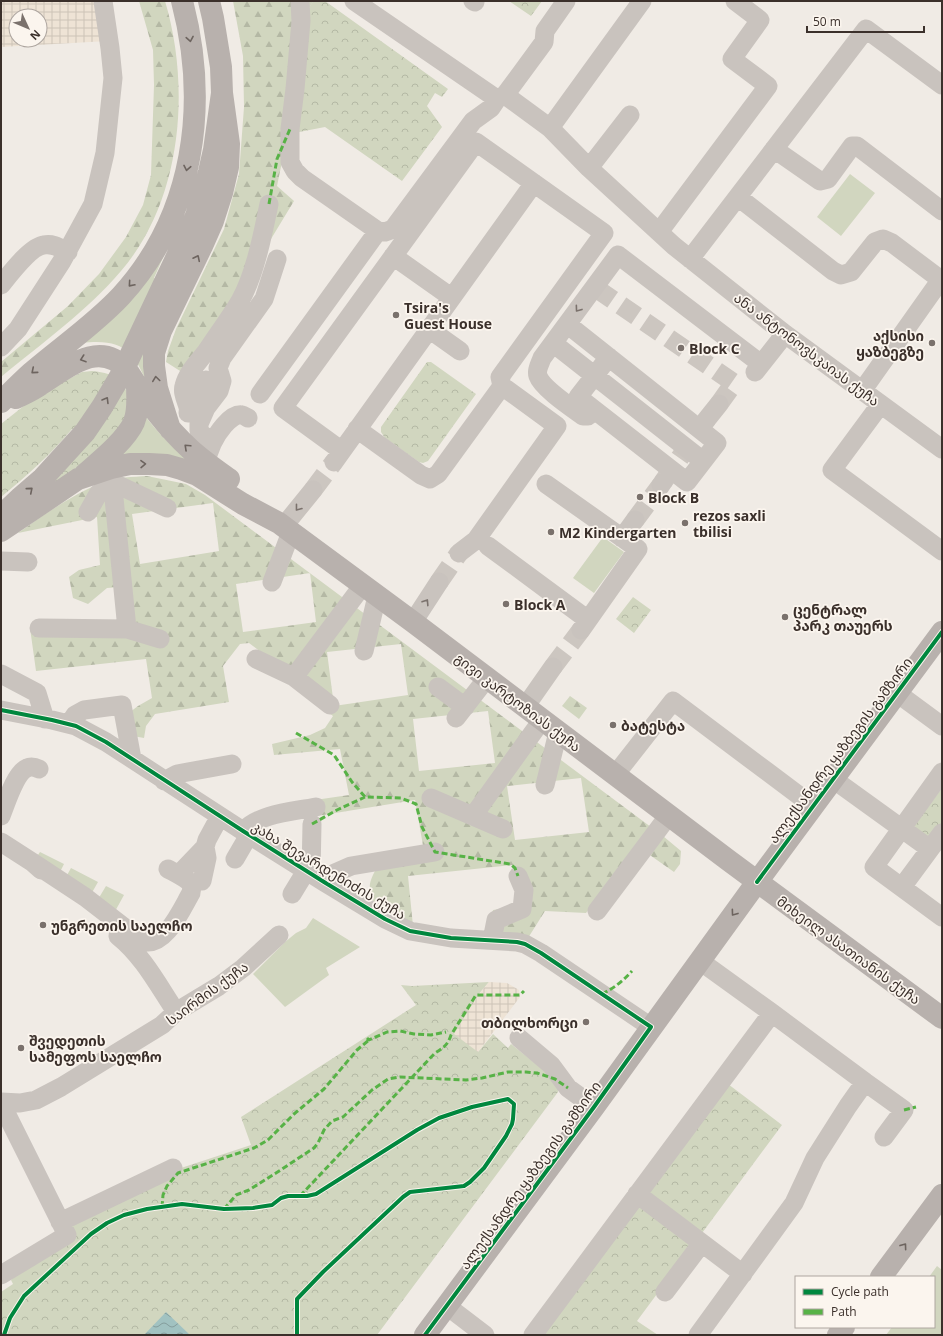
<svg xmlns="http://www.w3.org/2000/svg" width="943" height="1336" font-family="'Open Sans','Noto Sans Georgian',sans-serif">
<defs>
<pattern id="forest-firs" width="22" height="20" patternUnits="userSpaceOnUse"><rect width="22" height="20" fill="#d1d6bf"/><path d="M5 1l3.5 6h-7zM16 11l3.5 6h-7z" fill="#b4b8a4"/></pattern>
<pattern id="park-crowns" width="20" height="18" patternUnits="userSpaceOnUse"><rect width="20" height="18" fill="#d1d6bf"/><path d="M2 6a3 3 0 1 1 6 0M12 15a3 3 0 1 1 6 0" fill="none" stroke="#b4b8a4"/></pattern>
<pattern id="plaza-grid" width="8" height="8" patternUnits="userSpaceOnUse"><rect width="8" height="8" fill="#eee3d5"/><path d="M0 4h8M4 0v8" fill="none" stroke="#cdc3b7"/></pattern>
<pattern id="water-waves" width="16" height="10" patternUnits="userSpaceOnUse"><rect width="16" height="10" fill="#a1c2c1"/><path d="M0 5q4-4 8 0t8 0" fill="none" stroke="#849e9d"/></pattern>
</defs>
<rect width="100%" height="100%" fill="#f0ebe5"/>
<path fill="#d1d6bf" d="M850,174l25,19 -34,43 -24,-19z
M169,244l-15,34 20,9 -25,101c-15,-37 -25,-50 -68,-45z
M143,413c14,20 32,36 50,52l-80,-8z
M603,537l21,15 -30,41 -21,-15z
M40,852l24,12 -4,8 -22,-17z
M71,868l27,14 -8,14 -24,-19z
M106,886l18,9 -11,20 -16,-14z
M313,918l47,29 -34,21 3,7 -44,32 -32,-33 32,-32 11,-9 10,-5z
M937,1266l5,4v65h-56l6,-8h42v-50h-5z"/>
<path fill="url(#forest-firs)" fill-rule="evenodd" d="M139,1h26c26,87 17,199 -44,270 -33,39 -80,73 -120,106v-15l67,-56 31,-32 27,-37 17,-32 8,-30 3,-90 -1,-35z
M233,1h80l-4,7 -25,144 -7,34 17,15 -106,175 -22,-14 2,-11 8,-22 48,-100 15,-55 5,-67 -1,-51z
M147,476l39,8 19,11 458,341 18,15 -1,13 -6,8 -37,-26 -51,67 -41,-2 -17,27 -40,-3 5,-25 26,-4 -6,-41 -105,11 5,50 -39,-21c-6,-16 -6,-21 2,-36l49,-12 -10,-57 -98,16 -2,-16 34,-5 -9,-46 -66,6 -2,-11 38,-9 15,-7 8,-12 -6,-5 -1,-9 -77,-59 -9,1 -17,22 6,36 -74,12 -9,12 -2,12 -11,-2 -3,-24 8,-6 14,-8 -6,-39 -110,12 -6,-43 94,-5 -3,-36 -14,1 -19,16 -15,-6 -4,-21 10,-7 21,-5 -3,-48 -79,16c27,-19 55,-39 86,-51 13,-5 29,-5 43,-6zM213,503l6,48 -79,13 -8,-50zM310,573l6,49 -73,10 -7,-48zM401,644l7,51 -74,11 -7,-54zM488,711l7,52 -76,8 -6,-52zM581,778l8,54 -74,8 -8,-54z
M570,696l17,12 -8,11 -17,-13z"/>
<path fill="url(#park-crowns)" d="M313,1h12l123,88 -6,8 -7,-4 -8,13 15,21 -40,54 -77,-54 -31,6 15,-125z
M509,1h33l-11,15z
M427,362h4l45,32 -48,67 -5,2 -4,-1 -34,-24 -4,-6v-5z
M92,371c13,1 29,5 34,19 3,7 1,24 1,32l-28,29 -48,36 -1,-2 39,-44 -17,-12c-21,25 -45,47 -71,68v-73l34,-27 47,-25z
M633,597l18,13 -17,23 -18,-14z
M942,788v36l-11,16 -18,-13z
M489,982l-11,13v57l15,-18 15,14 3,-4 35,28 12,14v6l-181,243h-376v-43l12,-8 -2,-4 55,-58 115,-54 70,-23 -10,-28 175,-112 -15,-20 11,1z
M728,1084l54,41 -145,196 21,14h-117z"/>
<path fill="url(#plaza-grid)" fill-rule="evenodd" d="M1,1h108l-1,40 -107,6zM16,16h24v24h-24z
M489,982l18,1 12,7 1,7 -42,55 -24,-18 24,-39z"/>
<path fill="url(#water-waves)" d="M166,1312l24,23h-46z"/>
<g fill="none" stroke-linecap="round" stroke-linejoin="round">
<path stroke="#ccc6c0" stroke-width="19" stroke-dasharray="19 10" stroke-linecap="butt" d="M597,289l137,94 -15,21
M663,482l44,-63
M313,490l21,-28
M635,520l26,-35
M439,582l20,-29
M553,667l28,-37"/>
<path stroke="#c9c3be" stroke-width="19" d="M300,1l1,20 -6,68 -5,40v33l5,9 7,7 76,53
M354,1l143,98 8,-4 39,-53 1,-11 21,-30
M473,1l2,1
M505,95l45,33 92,-127
M550,128l39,40 85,78 111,88 157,115
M774,149l46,32 8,-2 24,-33h5l85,65
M589,168l41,-53
M738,197l95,74 8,4 10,-3 24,-30 8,-3 9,4 49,37
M659,232l109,-146 -36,-27 28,-39 -25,-19
M393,256l58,41
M690,259l176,-230 76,56
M1,285c8,-10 30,-39 43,-40 9,-2 16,3 24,7
M572,328l145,115 -30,39 -109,-85 31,-40
M429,329l31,22
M1,347l17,-18 44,-68 31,-57 12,-51 8,-75 -3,-30 -7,-47
M558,347l145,114
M755,372l30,-38
M862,391l80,-113
M260,394l118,-163 7,1 8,-3 80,-108 18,-13 6,-9
M880,405l-48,65 110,81
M188,407c-2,-7 -6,-15 -4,-21 3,-13 14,-24 22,-34 11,-17 24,-34 34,-51 15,-26 23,-68 29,-97
M188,413c0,-13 10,-24 18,-33
M588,416h-5c-11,-8 -41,-28 -45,-40 -2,-6 2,-12 4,-18l76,-103 143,109
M707,419l12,-15
M357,429l64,46 9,4 8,-5 64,-88
M212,444c4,-9 18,-31 30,-29 1,0 6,3 6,3
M342,451l-59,-43 193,-266 128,91 -104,144 2,9 55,40 -81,114 -17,13
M205,462l7,-18 -13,-13v-7l7,-16 13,-17 3,-10 -4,-13 4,-10 42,-59 13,-40
M334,462l200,-279
M111,468l16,161
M546,484l92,65 -57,81
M661,485l2,-3
M88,512l10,-18 14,-12 55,26
M283,527l30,-37
M622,538l13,-18
M488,546l100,74
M1,561l27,1
M272,582l19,-50
M413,622l26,-40
M39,628l88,1 33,10
M364,651l13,-55
M256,659l38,18 69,-92
M1,674l36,19 8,26
M294,677l36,28
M438,687l27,20
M897,693l45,33
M525,707l28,-40
M1,710l51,10 24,6 30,16 137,89 81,51 61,37 25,12 41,7 66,4 8,2 16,9 110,74
M456,718l31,-40
M69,724l6,-9 9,-5 38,-5 10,54
M942,772l-68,95 68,50
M615,775l58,-74 140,105
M833,779l97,70
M164,781l13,-7 55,-10
M545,785l13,-53
M431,798l72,31
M1,816c5,-12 14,-43 26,-48 4,-2 8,-1 12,1
M473,816l69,-96
M243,831c18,-18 48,-19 73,-24
M1,842l31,20 9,8
M235,859l14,-24
M32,862l53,35 57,44c23,8 40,-33 49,-48 0,-2 1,-5 1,-7 -1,-6 -19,-14 -24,-17
M182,871l23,-24 2,-7 13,-24
M311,874l1,-50
M202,881l5,-23 -2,-11
M324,882l11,-9 16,-7 84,-14
M902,887l40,-54
M292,894l14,-23
M597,911l72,-96
M118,936c25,20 40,49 58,76
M492,940l4,-20 26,-11 2,-19 -6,-14
M519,1038l32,27 17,23 26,19
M865,1082l39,28 -20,27
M1,1102l19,1 16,-3 25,-13 101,-62 14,-13 43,-26 24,-18 36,-33
M1,1103l66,132 -66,40
M637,1194l106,80
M60,1222l113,-54
M665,1292l37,-49
M447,1306l38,29
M533,1335l239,-322
M698,1335l96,-132 21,-45 33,-52 17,-24 -93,-69 -72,-52"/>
<path stroke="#b8b1ad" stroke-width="22" d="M16,398c8,-4 17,-8 24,-13 26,-16 59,-47 87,-15 18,29 38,56 63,79 12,11 25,20 39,30
M1,402c10,-10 20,-20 30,-29 30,-26 63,-48 90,-77 74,-81 88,-192 61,-295
M170,429l-13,-41 -3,-22v-13l7,-22 41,-85 11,-25 9,-28 6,-26 1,-23 -7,-51 -1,-26 -8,-49 -4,-17
M85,474c15,-13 41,-34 49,-52 5,-12 3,-25 3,-37
M1,516l20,-19 22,-19 42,-46 17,-25 20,-34 74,-157 13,-44 5,-22 8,-57
M1,531l77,-52 33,-11 19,-4h19l18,1 14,4 16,6 46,29 36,19 12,9 122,90 315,238 214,158
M881,1277l61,-82
M425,1335l169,-228 163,-225 185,-250
M838,1335l6,-8"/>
<path stroke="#57b246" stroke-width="3" stroke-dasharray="6 3" stroke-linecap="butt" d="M269,204l8,-45 13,-30
M296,733l38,22 18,27 13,15 36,1 15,6 6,23 13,25 75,12 5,4 3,8
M312,824l25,-14 28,-13
M602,994c12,-6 21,-13 30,-23
M367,1038l2,2 18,-8 13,-1 14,3 17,1 15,-3
M904,1110l12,-3
M300,1196l135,-143c8,-5 13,-8 16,-18l25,-40h44l4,-4
M162,1207l1,-12 4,-9 11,-13 76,-25 14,-8 26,-26 30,-25 33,-39 12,-10
M224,1209l12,-14 13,-5 27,-17 38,-25 4,-5 6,-13 8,-9 11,-4 29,-27 16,-11 12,-2 66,3 16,-2 26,-6h18l11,1 18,6 13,9"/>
<g stroke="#fbf5ee" stroke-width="6">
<path id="cycleway" d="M1,710l51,10 24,6 30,16 137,89 81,51 61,37 25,12 41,7 66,4 8,2 16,9 110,74 -57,80 -169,228
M757,882l185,-250
M4,1335l6,-17 14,-22 67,-62 16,-11 17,-8 23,-6 35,-5 42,5 29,-1 19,-3 9,-7 7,-2h19l9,-2 101,-64 22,-12 33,-11 36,-8 6,5 -1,15 -1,5 -6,12 -22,32 -14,14 -6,4 -54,6 -7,5 -80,75 -26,27v36"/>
</g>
<use href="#cycleway" stroke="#00873e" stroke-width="4"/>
</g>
<defs><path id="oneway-chevron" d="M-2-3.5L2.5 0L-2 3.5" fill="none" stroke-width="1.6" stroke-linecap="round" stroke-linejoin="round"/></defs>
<g stroke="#6d645f">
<use href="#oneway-chevron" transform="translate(190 39) rotate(80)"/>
<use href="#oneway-chevron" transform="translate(187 168) rotate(101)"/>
<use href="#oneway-chevron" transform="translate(197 258) rotate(-64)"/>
<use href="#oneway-chevron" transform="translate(131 284) rotate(131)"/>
<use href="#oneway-chevron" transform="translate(83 359) rotate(161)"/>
<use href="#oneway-chevron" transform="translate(34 371) rotate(140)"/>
<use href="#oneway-chevron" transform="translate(156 379) rotate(-98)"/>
<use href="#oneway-chevron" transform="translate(106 400) rotate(-59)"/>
<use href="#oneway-chevron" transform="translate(187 447) rotate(-137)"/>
<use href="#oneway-chevron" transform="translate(143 464) rotate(-1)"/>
<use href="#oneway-chevron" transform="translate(30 490) rotate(-40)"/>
<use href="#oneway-chevron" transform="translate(734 913) rotate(126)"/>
<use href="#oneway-chevron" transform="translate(904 1246) rotate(-54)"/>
</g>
<g stroke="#7b726d">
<use href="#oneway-chevron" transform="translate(578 309) rotate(126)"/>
<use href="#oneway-chevron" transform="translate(298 508) rotate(128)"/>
<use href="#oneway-chevron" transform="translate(426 602) rotate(-57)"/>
</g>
<g fill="#7a716c" stroke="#fbf5ee" stroke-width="1.5">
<circle cx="396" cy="315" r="4"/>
<circle cx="932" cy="343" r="4"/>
<circle cx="681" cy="348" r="4"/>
<circle cx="640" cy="497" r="4"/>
<circle cx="685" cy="523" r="4"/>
<circle cx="551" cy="532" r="4"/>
<circle cx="506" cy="604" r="4"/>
<circle cx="785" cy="617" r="4"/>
<circle cx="613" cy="725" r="4"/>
<circle cx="43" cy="925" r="4"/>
<circle cx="586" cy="1022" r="4"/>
<circle cx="21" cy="1048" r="4"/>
</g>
<g text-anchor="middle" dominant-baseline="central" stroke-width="3.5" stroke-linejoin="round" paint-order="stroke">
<g font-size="14" font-weight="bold" fill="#3b302b" stroke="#fbf5ee" text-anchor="start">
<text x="404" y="307">Tsira's<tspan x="404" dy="16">Guest House</tspan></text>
<text x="924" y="335" text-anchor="end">აქსისი<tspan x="924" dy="16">ყაზბეგზე</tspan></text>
<text x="689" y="348">Block C</text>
<text x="648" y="497">Block B</text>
<text x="693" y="515">rezos saxli<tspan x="693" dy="16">tbilisi</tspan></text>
<text x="559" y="532">M2 Kindergarten</text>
<text x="514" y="604">Block A</text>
<text x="793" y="609">ცენტრალ<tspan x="793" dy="16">პარკ თაუერს</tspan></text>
<text x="621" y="725">ბატესტა</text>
<text x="51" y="925">უნგრეთის საელჩო</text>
<text x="578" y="1022" text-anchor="end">თბილხორცი</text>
<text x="29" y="1040">შვედეთის<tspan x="29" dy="16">სამეფოს საელჩო</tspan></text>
</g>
<g font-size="14" fill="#3b302b" stroke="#fbf5ee">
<text transform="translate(807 349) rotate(37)">ანა ანტონოვსკაიას ქუჩა</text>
<text transform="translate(518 702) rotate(37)">გივი კარტოზიას ქუჩა</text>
<text transform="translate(840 750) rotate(-53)">ალექსანდრე ყაზბეგის გამზირი</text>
<text transform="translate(329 870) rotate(31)">კახა შევარდენიძის ქუჩა</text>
<text transform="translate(849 950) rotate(36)">მიხეილ ასათიანის ქუჩა</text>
<text transform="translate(207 993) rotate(-36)">საირმის ქუჩა</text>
<text transform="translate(530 1175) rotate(-54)">ალექსანდრე ყაზბეგის გამზირი</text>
</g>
</g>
<rect width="943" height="1336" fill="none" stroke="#3b302b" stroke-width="4"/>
<rect x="795" y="1276" width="140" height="52" fill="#fbf5ee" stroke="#aea6a0"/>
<rect x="803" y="1289" width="20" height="6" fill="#00873e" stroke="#aea6a0"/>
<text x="831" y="1296" font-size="12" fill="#3b302b">Cycle path</text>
<rect x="803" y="1309" width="20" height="6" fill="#57b246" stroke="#aea6a0"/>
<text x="831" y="1316" font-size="12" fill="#3b302b">Path</text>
<g transform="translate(28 28) rotate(134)"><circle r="19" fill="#fbf5ee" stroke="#aea6a0"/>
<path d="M0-3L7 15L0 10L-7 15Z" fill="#7a716c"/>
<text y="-6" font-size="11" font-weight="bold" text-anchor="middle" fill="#3b302b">N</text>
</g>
<path d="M807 26v6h117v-6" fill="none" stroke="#3b302b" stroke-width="2"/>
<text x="813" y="26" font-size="12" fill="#3b302b" stroke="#fbf5ee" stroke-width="3" paint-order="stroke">50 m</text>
</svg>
